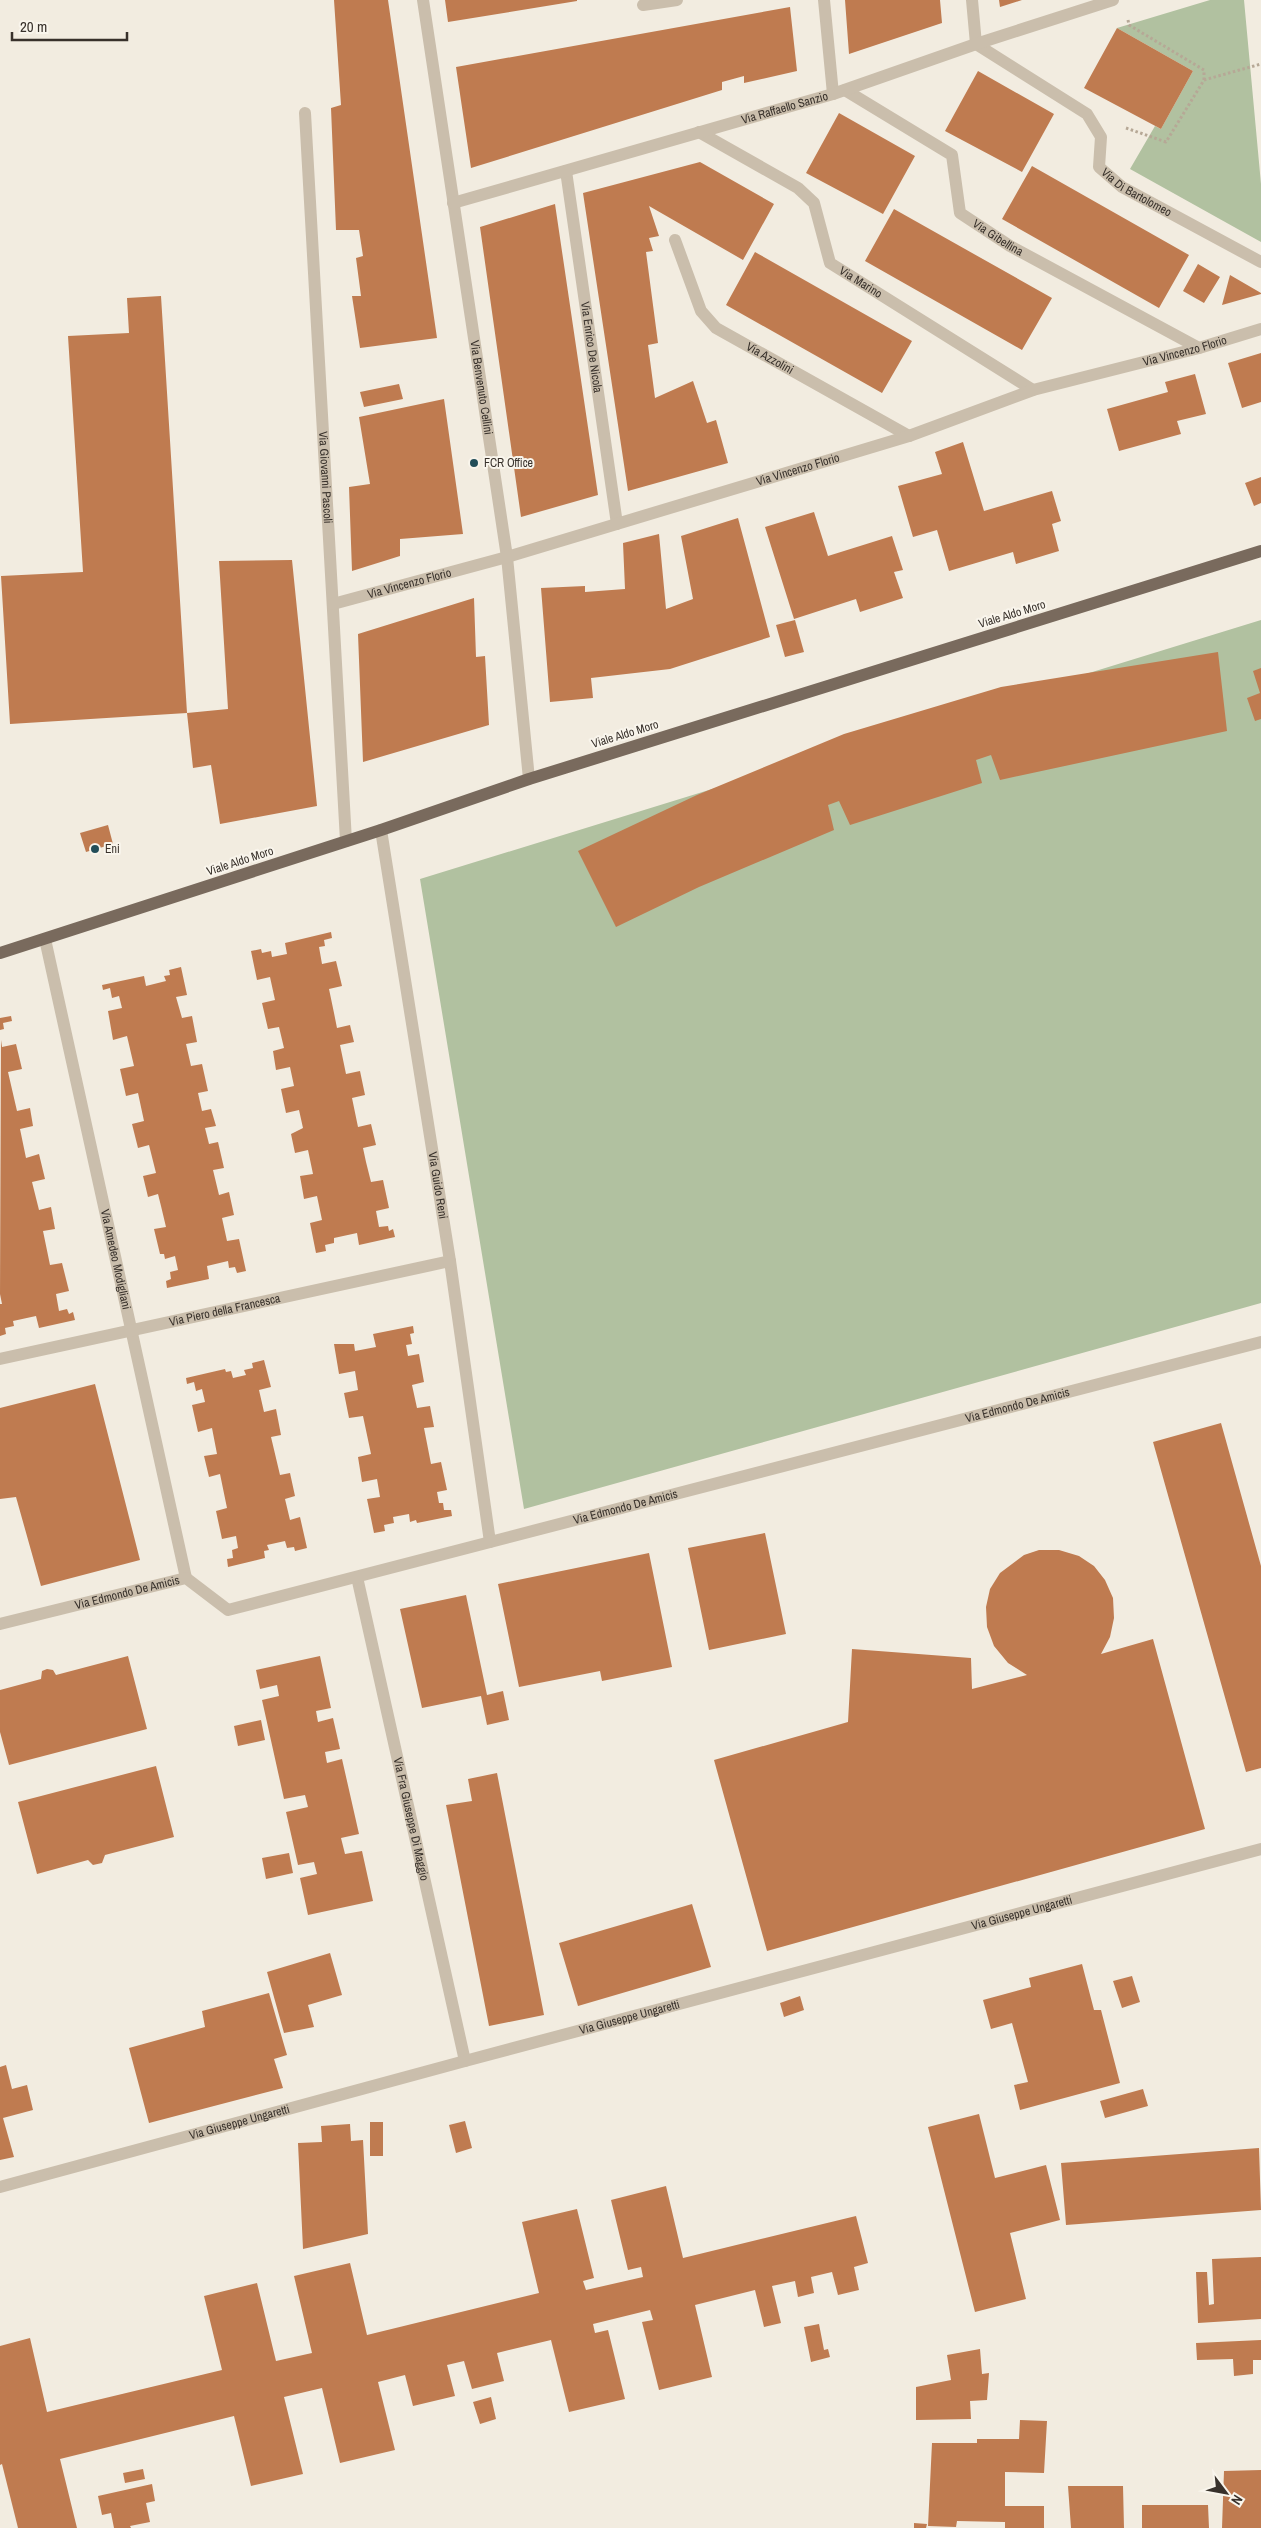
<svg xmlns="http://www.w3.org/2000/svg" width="1261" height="2528" font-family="'Archivo Narrow',sans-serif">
<rect width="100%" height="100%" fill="#f2ece0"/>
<path fill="#b1c1a0" d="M1210,0h34l17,184v58l-131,-73 25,-43 6,3 32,-58 -76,-43z
M1261,620v683l-737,206 -104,-630z"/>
<path fill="#bf7b50" d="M334,0h54l49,338 -77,10 -8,-52h9l-5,-38 7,-2 -4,-26h-23l-5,-122 10,-3z
M445,0h132v1l-129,21z
M845,0h95l2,23 -93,31z
M999,0h23l-22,7z
M790,7l7,64 -53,12v-7l-22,6v8l-251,78 -15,-101z
M1117,28l76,43 -32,58 -77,-41z
M978,71l76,43 -32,58 -77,-41z
M839,113l76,43 -32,58 -77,-41z
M700,162l74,42 -31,56 -94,-54 10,30 -10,2 4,13 -7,1 12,91 -10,2 7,53 38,-17 14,42 9,-3 12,43 -100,28 -45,-298z
M1032,166l157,89 -30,53 -157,-89z
M555,204l43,291 -77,22 -41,-290z
M894,209l158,89 -30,52 -157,-89z
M755,252l157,89 -30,52 -156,-88z
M1198,264l22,13 -16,26 -21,-12z
M1230,275l31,18v1l-39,11z
M161,296l26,417 -177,11 -9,-148 82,-4 -15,-236 61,-3 -2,-35z
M1261,353v49l-19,6 -14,-45z
M1195,374l11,40 -29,7 4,13 -62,17 -12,-42 61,-17 -3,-10z
M399,384l4,15 -39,8 -4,-15z
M444,399l19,135 -63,5v17l-48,15 -3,-84 21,-3 -11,-67z
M963,442l21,69 68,-20 9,30 -9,3 7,27 -43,13 -3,-12 -64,19 -12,-41 -24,7 -15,-51 44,-12 -7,-22z
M1261,477v26l-7,3 -9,-23z
M814,512l14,44 64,-20 11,34 -9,2 9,26 -43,14 -4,-13 -62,20 -29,-92z
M738,518l32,119 -100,32 -79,9 2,20 -43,4 -9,-114 44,-2v6l40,-3 -2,-46 36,-9 7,75 27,-10 -12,-63z
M292,560l25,246 -97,18 -9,-59 -18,3 -6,-55 41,-4 -9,-148z
M474,598l2,59 9,-1 4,69 -126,37 -5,-128z
M795,620l9,32 -19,5 -9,-32z
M1218,652l9,79 -227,49 -9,-25 -15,5 6,23 -132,42 -11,-24 -11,4 6,25 -135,57 -83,40 -38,-76 119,-56 147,-61 157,-47z
M1261,668v51l-6,2 -8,-23 13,-5 -7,-22z
M108,825l5,19 -27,8 -6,-19z
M331,932l1,6 -8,2 1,6 -6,1 3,17 14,-3 6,25 -13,3 5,24 3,15 13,-3 4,17 -14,3 6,29 14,-3 5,24 -13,3 6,29 13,-3 5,21 -13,3 3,14 5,20 12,-2 6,28 -13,3 3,16 9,-1 1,5 4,-2 2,8 -36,8 -2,-12 -23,5v5l-9,2 1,6 -10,2 -6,-30 12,-3 -5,-24 -13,3 -4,-23 13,-2 -5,-24 -13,3 -4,-19 12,-6 -4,-18 -13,3 -5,-24 13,-3 -4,-19 -14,3 -3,-19 11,-3 -5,-21 -11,2 -6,-26 13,-3 -5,-23 -13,3 -6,-29 10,-2 1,4 9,-2 1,6 15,-3 -2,-11z
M181,967l6,28 -11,2 6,21 10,-2 5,26 -11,2 5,22 11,-2 6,27 -10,2 4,18 9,-2 5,17 -11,2 4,16 9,-2 6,26 -11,2 6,25 10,-3 5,23 -12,3 5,23 12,-2 7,32 -9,2 -2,-6 -6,1 -1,-7 -21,5 2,13 -42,9 -1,-7 5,-2 -1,-7 8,-2 -3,-14 -10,3 -1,-5h-4l-6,-25 12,-2 -5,-21 -3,-12 -10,3 -5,-21 13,-3 -7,-28 -11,3 -6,-24 12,-3 -6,-28 -12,3 -6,-27 14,-3 -7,-30 -14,4 -5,-29 14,-3 -3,-12 -7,2 -2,-10 -7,2 -1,-5 42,-9 2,10 20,-5 -2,-5 6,-1 -1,-5z
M11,1016l1,5 -9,2 1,6 -4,1v-12z
M1,1040l1,7 14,-3 6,25 -14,3 9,39 13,-3 3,18 -13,3 6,29 13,-4 6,25 -13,3 7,28 12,-3 4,22 -12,2 7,34 12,-2 7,28 -13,3 3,17 8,-2 2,5 4,-2 2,8 -36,8 -3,-12 -23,5 1,5 -9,2 1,6 -6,2v-32h2l-2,-10z
M413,1326l1,7 -4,1 2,10 -6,1 2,11 11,-2 5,28 -12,3 5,23 13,-2 4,21 -10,1 7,36 10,-2 6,28 -10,2 2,11h4l1,7h7l1,6 -35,7 -1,-3 -6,2 -1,-8 -16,3 1,6 -10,2 1,6 -11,2 -7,-34 13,-2 -3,-18 -15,3 -4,-25 13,-3 -8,-38 -14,2 -5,-25 14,-3 -3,-19 -16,3 -5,-30h20l1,7 21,-4 -3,-13z
M264,1360l7,27 -12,3 5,22 12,-3 5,26 -10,2 9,38 10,-2 5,23 -10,3 5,21 10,-3 7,31 -12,3 -1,-4 -7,1 -2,-7 -18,4 2,5 -5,1 1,7 -37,9 -1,-8 6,-1 -1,-8 6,-2 -2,-12 -14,3 -6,-28 11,-3 -7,-34 -11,3 -5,-21 13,-2 -5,-26 -14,4 -6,-27 13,-3 -3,-13 -6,2 -2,-9 -7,2 -1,-6 39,-9 1,3 5,-1 2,7 13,-3 -2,-5 9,-2 -1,-5z
M95,1384l45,176 -99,26 -25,-89 -16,2v-91z
M1221,1423l40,143v202l-15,4 -93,-330z
M765,1533l21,101 -77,16 -21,-102z
M1039,1550h20l20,6 15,10 11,14 8,18 1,20 -4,19 -9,17 52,-15 52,190 -438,122 -53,-191 134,-38 4,-73 119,9 1,31 55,-14 -19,-12 -14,-17 -7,-19 -1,-20 4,-18 10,-16 24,-18z
M649,1553l23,114 -70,14 -2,-10 -81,16 -21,-103z
M466,1595l21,100 16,-4 6,29 -22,5 -6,-29 -59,12 -22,-99z
M128,1656l19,73 -138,36 -9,-33v-42l41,-11 1,-8 5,-2 6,1 3,5z
M320,1656l11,52 -15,3 2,11 15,-4 7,31 -15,3 2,11 15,-4 17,75 -18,4 4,16 17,-3 11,50 -65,14 -8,-37 17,-4 -3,-12 -16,3 -12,-53 22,-5 -3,-12 -21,4 -22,-99 17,-4 -2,-11 -17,4 -4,-19z
M261,1720l4,20 -27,6 -4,-20z
M156,1766l18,71 -69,18 -3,8 -9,2 -5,-5 -51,14 -19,-72z
M497,1773l47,242 -55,11 -43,-221 26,-4 -4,-22z
M289,1853l4,20 -27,6 -4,-21z
M692,1904l19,63 -133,39 -19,-63z
M330,1953l12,42 -34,10 6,22 -30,6 -17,-61z
M1082,1964l12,46h7l19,73 -100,27 -6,-25 14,-3 -16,-59 -21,6 -8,-29 48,-13 -2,-9z
M1132,1976l8,26 -18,6 -9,-27z
M269,1993l18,62 -13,4 9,29 -134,35 -20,-75 76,-21 -3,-16z
M800,1996l4,14 -20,7 -4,-14z
M6,2065l6,24 15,-4 6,25 -30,8 11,39 -14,3v-93z
M1143,2089l5,17 -43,12 -5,-17z
M979,2114l16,64 51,-13 14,55 -50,13 16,66 -51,13 -47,-185z
M465,2121l7,27 -16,5 -7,-28z
M370,2122h13v34h-13z
M350,2124l1,17 12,-1 5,94 -65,15 -5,-106 24,-1 -1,-16z
M1259,2148l2,62 -195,15 -5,-62z
M666,2186l17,72 173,-42 12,47 -14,4 5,23 -21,5 -6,-23 -21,5 3,16 -16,4 -3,-16 -23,5 9,37 -17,4 -9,-37 -60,15 17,72 -53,13 -17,-68 11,-2 -3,-10 -57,14 2,9 13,-3 17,69 -56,13 -18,-72 -54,13 7,28 -32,8 -8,-28 -17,4 8,31 -42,10 -8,-31 -27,7 17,68 -55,13 -18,-75 -38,9 19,77 -52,12 -17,-70 -174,43 17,69h-59l-16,-64 -2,1v-119l30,-8 17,74 175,-42 -18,-74 53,-13 19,78 36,-8 -18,-77 56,-13 17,72 172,-42 -17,-71 55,-13 17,69 -11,3 3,9 57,-13 -2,-10 -13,3 -17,-70z
M1261,2257v62l-63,4 -2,-51h11l2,33 5,-1 -2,-45z
M819,2324l5,26 4,-1 2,8 -19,5 -7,-35z
M1261,2340v20h-8v14l-19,2 -1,-17 -36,1 -1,-17z
M980,2349l2,25 7,-1 -2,27 -17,1 1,18 -55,1v-33l35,-7 -4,-25z
M491,2397l5,22 -16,5 -7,-22z
M1020,2420l27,1 -3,52 -39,-1v34h39v22h-39v-6l-48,-1 -1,6 -28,-1 4,-83h45v-4h42z
M143,2469l2,10 -20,4 -2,-10z
M1261,2470v58h-39l2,-57z
M152,2484l3,17 -9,2 4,19 -20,4 1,2h-17l-3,-15 -9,2 -4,-19z
M1068,2486h55l1,42h-53z
M1142,2505h66l1,23h-67z
M914,2523l13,1 -1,4h-12z"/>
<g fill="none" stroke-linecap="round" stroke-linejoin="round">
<path stroke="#b6a896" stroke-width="3" stroke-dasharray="2.5 2.5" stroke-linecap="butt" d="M1128,20l1,5 75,45v10
M1126,128l40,14 38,-62 57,-16"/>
<g stroke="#cabeac" stroke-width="12">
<path id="s1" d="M423,0l84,557 22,222"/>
<path d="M824,0l9,94"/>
<path id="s2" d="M972,0l4,44 111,70 14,23 -2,30 23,20 139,75"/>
<path d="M643,5l34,-5"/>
<path id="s3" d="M845,90l107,65 8,58 50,33 189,102"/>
<path id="s4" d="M305,113l41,728"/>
<path id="s5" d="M699,132l99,56 16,15 16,60 203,127"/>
<path id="s6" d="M566,171l51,353"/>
<path id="s7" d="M453,203l380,-109 143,-50 137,-44"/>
<path id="s8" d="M675,240l26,71 15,17 193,108"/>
<path id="s9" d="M333,604l174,-47 402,-121 124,-46 166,-42 62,-19"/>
<path id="s10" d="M381,830l69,431 40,281"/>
<path id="s11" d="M45,939l141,639"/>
<path id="s12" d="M0,1359l450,-98"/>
<path id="s13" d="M357,1577l108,484"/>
<path id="s14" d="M0,1624l186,-46 42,32 1033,-268"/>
<path id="s15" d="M0,2187l465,-126 796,-212"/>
</g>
<path stroke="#796a5d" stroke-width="12" d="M0,953l381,-123 148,-51 732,-228"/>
</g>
<g fill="#224d58" stroke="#f9f5ec" stroke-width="2">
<circle cx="474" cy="463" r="5"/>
<circle cx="95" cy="849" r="5"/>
</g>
<g text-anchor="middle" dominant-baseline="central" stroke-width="4" stroke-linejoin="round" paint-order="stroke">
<g font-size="12" fill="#38312b" stroke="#f9f5ec">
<text stroke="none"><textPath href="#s7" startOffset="345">Via Raffaello Sanzio</textPath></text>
<text stroke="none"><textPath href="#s2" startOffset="278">Via Di Bartolomeo</textPath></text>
<text stroke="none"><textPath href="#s3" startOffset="229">Via Gibellina</textPath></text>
<text stroke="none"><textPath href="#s5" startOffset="234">Via Marino</textPath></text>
<text stroke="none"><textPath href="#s6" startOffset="178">Via Enrico De Nicola</textPath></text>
<text stroke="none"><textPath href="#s9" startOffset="889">Via Vincenzo Florio</textPath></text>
<text stroke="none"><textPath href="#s8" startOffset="160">Via Azzolini</textPath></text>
<text stroke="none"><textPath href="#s1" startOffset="392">Via Benvenuto Cellini</textPath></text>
<text stroke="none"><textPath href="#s9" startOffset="484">Via Vincenzo Florio</textPath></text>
<text stroke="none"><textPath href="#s4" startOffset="365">Via Giovanni Pascoli</textPath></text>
<text stroke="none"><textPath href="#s9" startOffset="79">Via Vincenzo Florio</textPath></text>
<text transform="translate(1012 614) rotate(-17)">Viale Aldo Moro</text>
<text transform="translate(625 734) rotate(-17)">Viale Aldo Moro</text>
<text transform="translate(240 861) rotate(-18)">Viale Aldo Moro</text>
<text stroke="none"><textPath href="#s10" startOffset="360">Via Guido Reni</textPath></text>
<text stroke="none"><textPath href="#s11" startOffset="328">Via Amedeo Modigliani</textPath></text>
<text stroke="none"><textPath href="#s12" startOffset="230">Via Piero della Francesca</textPath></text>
<text stroke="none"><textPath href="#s14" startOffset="1060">Via Edmondo De Amicis</textPath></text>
<text stroke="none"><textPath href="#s14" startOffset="655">Via Edmondo De Amicis</textPath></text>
<text stroke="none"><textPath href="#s14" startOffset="131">Via Edmondo De Amicis</textPath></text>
<text stroke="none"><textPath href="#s13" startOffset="248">Via Fra Giuseppe Di Maggio</textPath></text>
<text stroke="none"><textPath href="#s15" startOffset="1058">Via Giuseppe Ungaretti</textPath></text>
<text stroke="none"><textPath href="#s15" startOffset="652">Via Giuseppe Ungaretti</textPath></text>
<text stroke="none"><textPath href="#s15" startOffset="248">Via Giuseppe Ungaretti</textPath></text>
</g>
<g font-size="12" fill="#38312b" stroke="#f9f5ec" text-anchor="start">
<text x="484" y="463">FCR Office</text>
<text x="105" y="849">Eni</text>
</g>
</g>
<g transform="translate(1226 2493) rotate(122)" stroke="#f9f5ec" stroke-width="4" paint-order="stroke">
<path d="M0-4L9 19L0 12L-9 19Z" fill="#38312b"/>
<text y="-8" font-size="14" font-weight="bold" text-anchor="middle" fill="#38312b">N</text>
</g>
<path d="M12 32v8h115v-8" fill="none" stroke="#38312b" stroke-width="2.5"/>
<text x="20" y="32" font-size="15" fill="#38312b" stroke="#f9f5ec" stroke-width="4" paint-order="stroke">20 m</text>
</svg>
